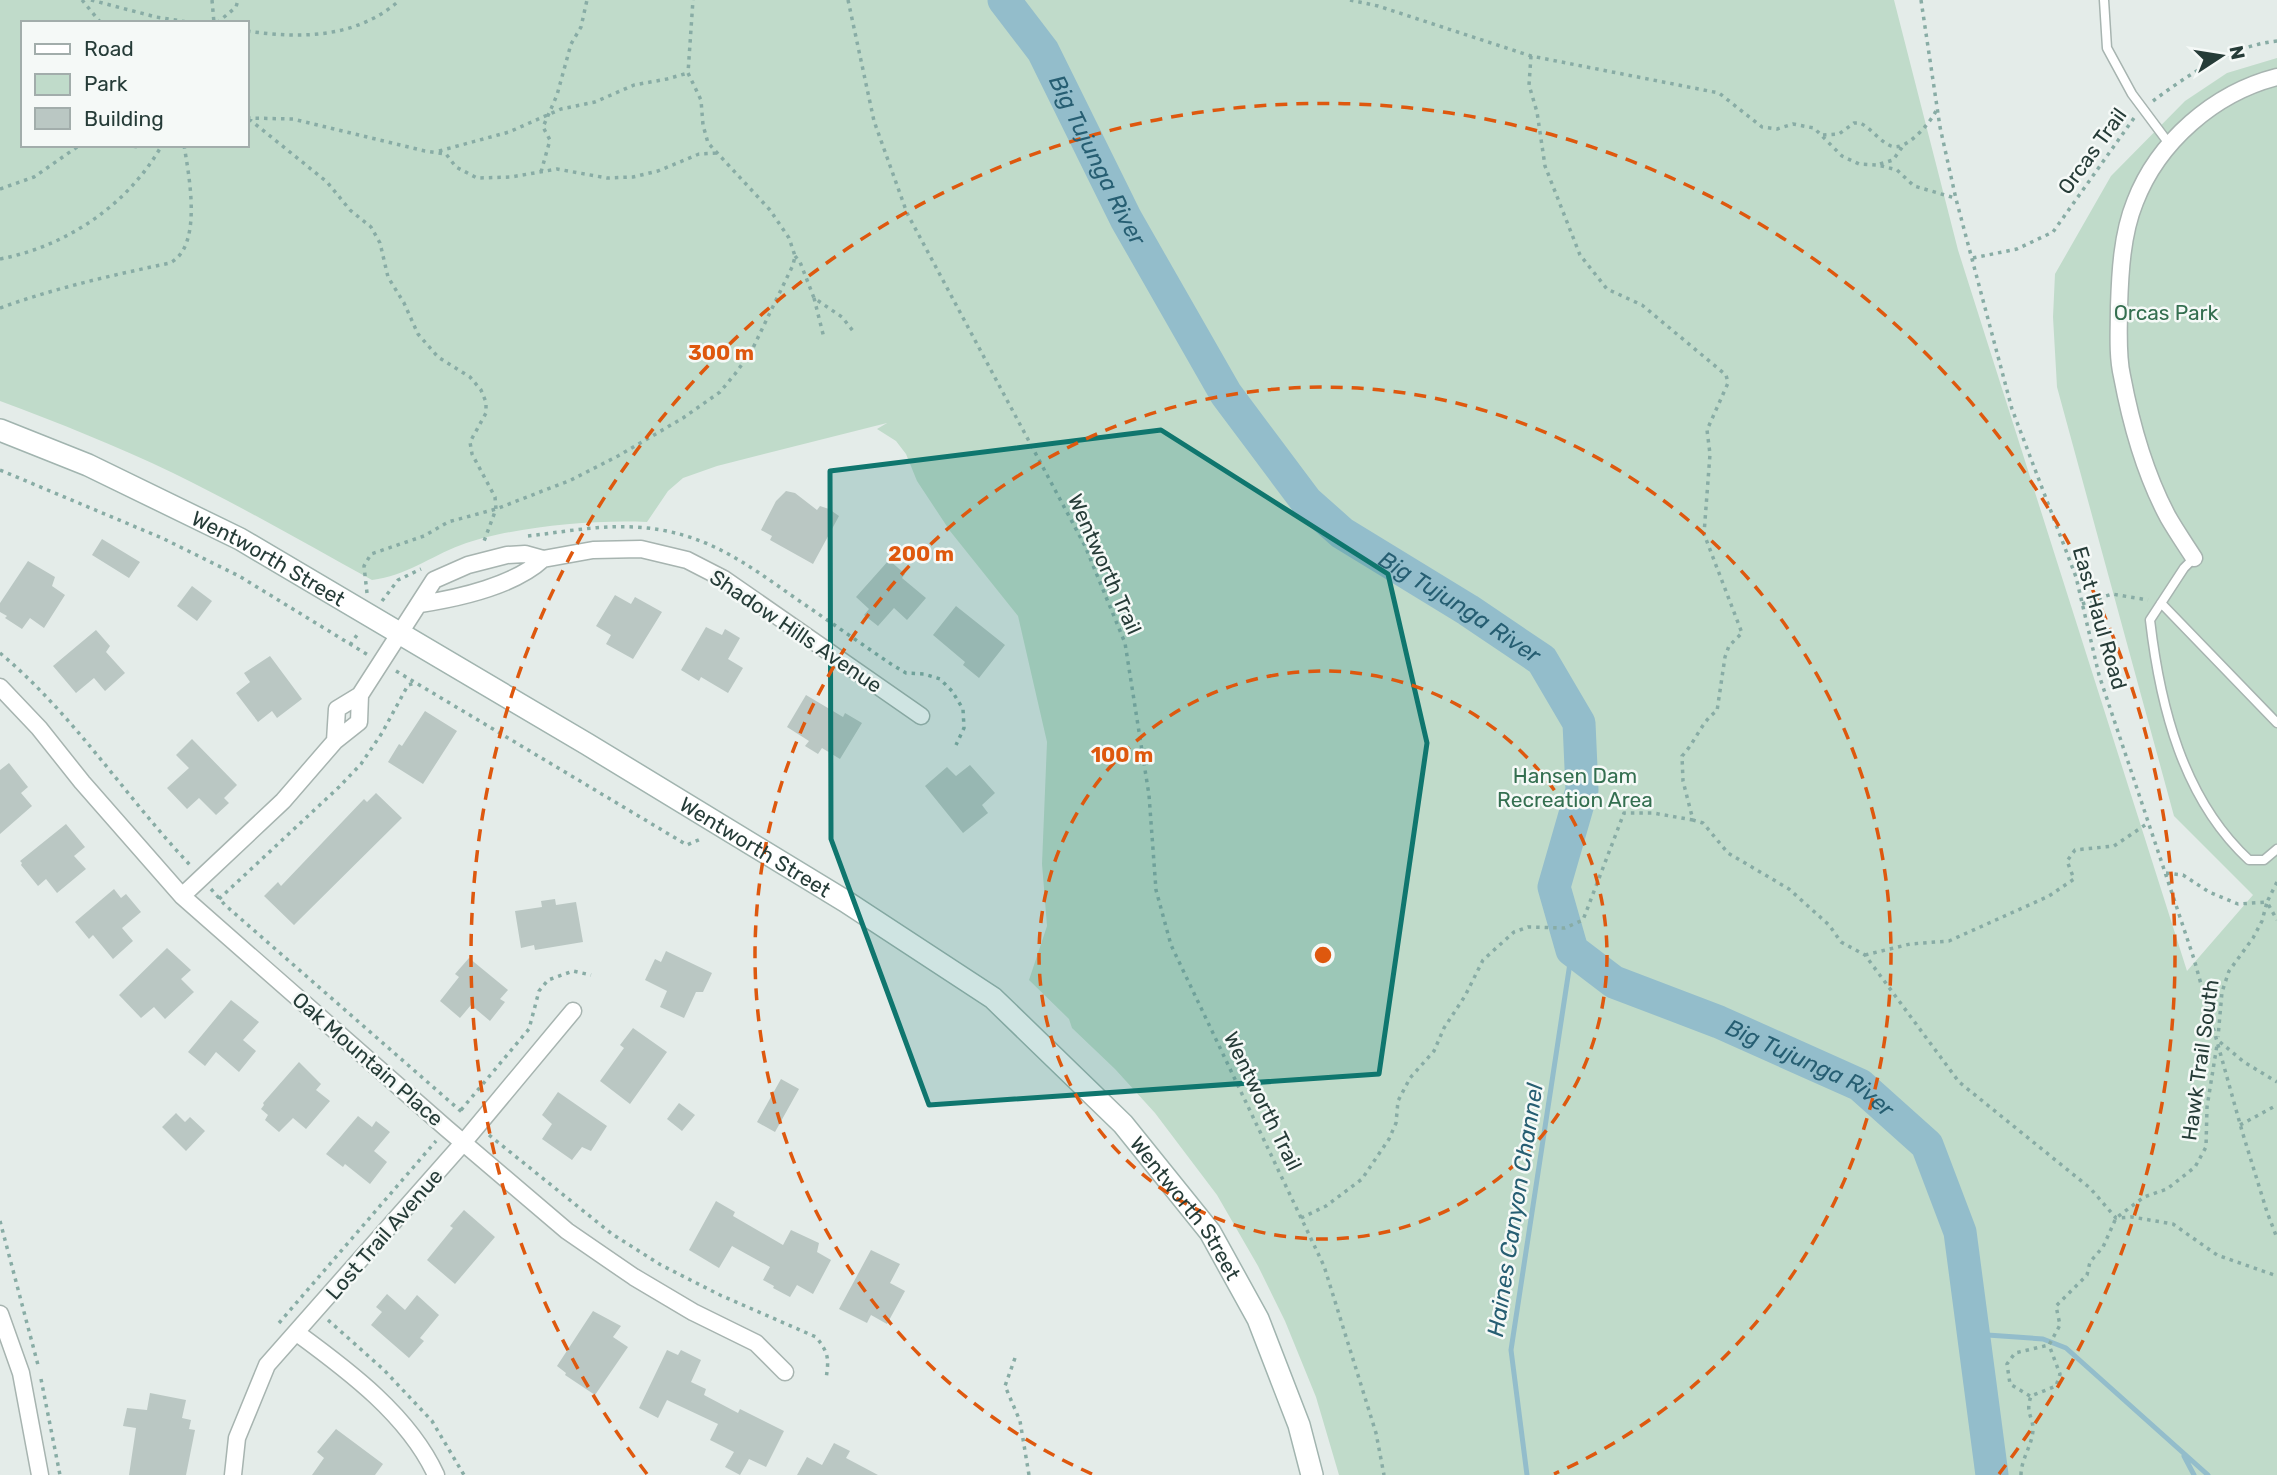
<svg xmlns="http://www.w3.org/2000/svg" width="2277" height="1475" font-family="Rubik,sans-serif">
<rect width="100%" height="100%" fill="#e4ece9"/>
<path fill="#c0dbca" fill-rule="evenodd" d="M0,0h1894l64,250 229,721 66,-76 -79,-79 -117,-429 -4,-70 2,-43 56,-98 74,-75 42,-28 50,-15v1417h-938l-23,-78 -31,-76 -27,-55 -41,-71 -62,-82 -40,-44 -43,-41 -3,-9 -40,-39 18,-54 -5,-62 5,-122 -29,-126 -68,-85 -33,-50 -11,-27 -10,-13 -19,-12 10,-6 -170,43 -34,12 -15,13 -21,31c-52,-3 -137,5 -186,23 -32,12 -55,31 -89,35 -66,-36 -131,-74 -199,-107 -56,-27 -114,-50 -173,-72zM23,23h224v122h-224z"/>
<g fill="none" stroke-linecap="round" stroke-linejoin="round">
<path stroke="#93bdcb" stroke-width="5" d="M1973,1334l70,5 23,9 142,127
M2184,1456l10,19
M1527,1475l-16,-125 61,-400"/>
<path stroke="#93bdcb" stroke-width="33" id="s1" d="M1004,0l39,51 83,168 100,175 80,107 36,32 126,77 74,50 37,63 3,67 -28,97 18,63 42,32 105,40 141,63 67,60 33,87 32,243"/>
</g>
<path fill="#bac7c3" d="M786,491l9,2 22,17 3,-4 9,3 10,7 -26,48 -43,-24 2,-4 -11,-6 15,-29z
M102,539l38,23 -11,16 -37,-23z
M889,560l16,14 -3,4 24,20 -19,22 -13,-12 -16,18 -14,-11 5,-6 -13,-12z
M28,561l27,16 -3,9 13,9 -21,33 -14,-10 -8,11 -17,-11 2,-2 -7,-4v-9z
M192,586l20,15 -15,20 -20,-15z
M615,595l16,9 4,-7 27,15 -29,47 -27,-15 5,-9 -15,-9z
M956,606l49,39 -26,33 -16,-13 2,-3 -32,-27z
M706,627l16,8 3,-6 15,9 -12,21 15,9 -15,25 -27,-16 -2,4 -18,-11z
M96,630l14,16 -4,6 19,21 -20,18 -11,-13 -18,15 -23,-27z
M270,656l32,43 -25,19 -5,-7 -14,11 -22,-29 14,-11 -6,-9z
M806,695l37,22 2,-4 17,10 -22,36 -18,-11 -4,6 -13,-8 4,-5 -22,-14z
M425,711l32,20 -34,53 -35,-22 11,-18 3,2z
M192,739l45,46 -13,13 5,5 -13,12 -17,-17 -12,11 -20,-21 22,-20 -13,-13z
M9,763l19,24 -7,6 11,13 -32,28v-64z
M970,765l25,28 -13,12 6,8 -25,20 -38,-47 22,-19 9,9z
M376,793l26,25 -108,107 -30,-29 14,-14 3,4 83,-87 3,3z
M66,824l19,23 -11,9 12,13 -29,24 -11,-14 -8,7 -17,-21 1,-2 -2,-2z
M114,889l7,9 5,-4 15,18 -19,16 11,13 -20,18 -20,-24 -4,4 -14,-17z
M555,899l1,6 20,-3 7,40 -48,8 -1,-5 -13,3 -6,-37 27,-4 -1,-6z
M167,948l24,22 -10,9 13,13 -29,27 -11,-12 -13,11 -22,-23z
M666,951l46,22 -9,19h-7l-12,26 -24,-11 7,-16 -22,-11 10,-21 6,3z
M469,958l39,32 -8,9 5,3 -15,19 -19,-16 -11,13 -20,-17 19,-24 -4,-3z
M231,1000l28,22 -16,18 13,11 -17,21 -23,-20 -11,14 -17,-14z
M633,1028l34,24 -37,52 -30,-23 24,-33 -4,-3z
M299,1062l22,22 -5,6 14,11 -24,28 -13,-11 -14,14 -14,-12 3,-5 -7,-6 3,-4 -1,-2z
M781,1079l18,10 -24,43 -18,-10z
M558,1092l49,34 -16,25 -9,-4 -10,13 -30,-21 10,-15 -10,-9z
M679,1103l16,12 -13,16 -15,-12z
M176,1113l9,9 5,-5 15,14 -19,20 -24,-24z
M358,1116l14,11 4,-6 14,11 -16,19 13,11 -17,22 -25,-20 -2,3 -17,-13z
M716,1201l19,11 -2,4 50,29 8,-15 28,13 -2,9 14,8 -18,34 -16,-9 -7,12 -17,-9 1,-2 -11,-6 7,-13 -38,-21 -13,22 -30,-18z
M464,1210l31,27 -40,47 -28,-24 26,-32 -3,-2z
M871,1250l29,14 -10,19 15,8 -18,33 -16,-9 -4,8 -28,-14z
M387,1294l18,16 12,-15 22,20 -19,23 4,3 -15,17 -38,-33 11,-13 -6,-5z
M593,1311l28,15 -8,11 15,10 -33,48 -30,-20 1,-2 -9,-7z
M667,1350l11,5 3,-5 20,10 -10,22 15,7 -2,6 34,18 2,-4 44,22 -18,36 -17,-8 -9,16 -15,-8 9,-15 -24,-12 8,-16 -51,-24 -9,18 -19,-10z
M150,1393l36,7 -4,18 9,2 -2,9 6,1 -9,45h-57l7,-47 -13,-2 4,-18 20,2z
M336,1429l47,35 -8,11h-63l12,-17 -7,-6z
M834,1443l16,8 -4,7 32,17h-81l10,-18 15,8z"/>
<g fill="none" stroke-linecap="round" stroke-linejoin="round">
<g stroke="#a7b4b0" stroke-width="11">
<path id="service" d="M2104,0l3,48 25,46 38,51
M2194,558l-10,10 -34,52c10,86 33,179 99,240h15l13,-11
M2161,603l116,120"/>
</g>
<g stroke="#a7b4b0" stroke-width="19">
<path id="minor" d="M2194,558c-9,-14 -18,-27 -26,-41 -23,-43 -37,-93 -46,-141 -5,-22 -3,-46 -3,-69 1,-34 3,-73 16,-105 23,-60 79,-109 142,-125
M420,604c39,-6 95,-19 123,-45
M0,687l39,41 43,54 100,114 264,232 121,103 67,46 59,35 63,31 29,29
M335,741l2,-32 23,-14 74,-115 34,-15 39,-10 18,-1 18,5 50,-9 48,-1 46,11 37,19 197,137
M182,896l101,-95 52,-60 24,-19 1,-27
M0,1314l21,59 19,102
M297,1333c52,38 112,83 139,142
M233,1475l4,-37 30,-73 196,-222 110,-132"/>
</g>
<g stroke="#a1b4af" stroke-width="24">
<g id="secondary">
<path id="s2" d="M0,430l88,35 152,74 347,205 258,157 148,97 130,126 87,108 48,87 41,106 13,50"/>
</g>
</g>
<path stroke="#88aca5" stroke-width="3.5" stroke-dasharray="3.5 5" stroke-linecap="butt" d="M82,0l19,23
M91,0l65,17 38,6
M212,0l2,23
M848,0l26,121 33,92 178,333 40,97 24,152 7,95 15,55 153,321 52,167 8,42
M1350,0l28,6 153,50 188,37 43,34 15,2 16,-5 21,4 28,28 17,8 19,1 19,5 17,16 41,12
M1921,0l19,127 16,72 56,210 64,168 23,98 95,284 48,172 25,81 10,26
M217,23l19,-16 2,-7
M247,31c55,8 110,7 153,-31
M1531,56l-2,29 8,27 8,54 35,89 27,34 35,16 84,70 2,8 -21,47 3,24 -6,80 38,99 -13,13 -4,11 -8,54c-15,9 -22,32 -35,45l1,25 10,39 10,3 25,30 61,36 40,36 12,17 24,13 94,127 131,106 26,30 16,-1 41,7 44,31 60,21
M2153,101c36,-27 78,-55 124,-60
M247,118l46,1 132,32 21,3 10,13 21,11 34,-1 46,-8 50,9 26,-1 25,-6 41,-17 18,-1
M249,119l78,63 23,28 21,17 9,16 8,34 16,26 14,31 20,23 32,20 11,13 5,12v11l-16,29 2,12 23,43 1,12 -13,35
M1823,135l16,-1 15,-11h6c11,5 19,18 31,23 15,6 39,-23 45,-35
M125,145l14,2 7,-2
M439,151l70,-19 52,-23 34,-7 39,-17 33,-6 21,-6
M1880,164l13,-4 10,-14
M541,172l9,-32 -7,-13 14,-32 14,-51 10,-17 6,-27
M0,189l34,-12 46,-32
M795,256l5,6 14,36 28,19 11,14
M1973,258l44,-9 36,-17 81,-114
M0,259c67,-13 128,-54 162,-114
M814,298l10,40
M0,308c55,-20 113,-33 170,-45 33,-17 19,-87 14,-118
M0,470l162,68 77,38 129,79
M528,536c35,-4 71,-11 107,-9 69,4 109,35 163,73 31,21 62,43 93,64l15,9 18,1 16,5 12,12 11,18 1,19 -8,17
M367,593l-3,-27 7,-12 53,-18 24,-14 48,-13 75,-29 47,-24 65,-38 37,-26 15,-18 16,-22 42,-87 2,-9 -6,-18 -19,-28 -62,-67 -5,-18 -2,-25 -13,-27 5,-73
M382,601l16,-21 23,-11
M2082,604l30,-10 36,6
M350,645l9,-13
M0,653c73,61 125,143 190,212
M396,671l291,174 16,-7
M2166,873l17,2 26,17 29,12 29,-2 -5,19 -9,17 -24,33 -7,21 -4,45
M2277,882l-10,20 10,18
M211,889l14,16 239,209
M219,899l120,-112 22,-23 21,-31 26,-48 7,-2
M1865,955l45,-11 39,-3 100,-45 25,-17 -7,-18 8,-11 39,-4 34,-23
M2220,1042l24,20 33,20
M461,1110l68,-81 10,-38 9,-11 25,-9 18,4
M2240,1125l37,-20
M489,1135l123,99 49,31 59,30 96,42c13,16 13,22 10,42
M1301,1218l25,-12 36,-27 27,-40 7,-16 2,-22 12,-23 24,-27 10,-23 21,-32 18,-36 31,-28 14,-5 37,1 18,-8 41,-107h29l40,7
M0,1221l38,144
M328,1320l56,50 48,51 32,54
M279,1323l157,-182
M1015,1358l-10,28 15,35 9,54
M41,1379l19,96
M2030,1396l-20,-12 -3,-20 8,-11 34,-8
M2021,1475c0,-16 11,-29 12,-45 0,-15 -8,-16 -2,-34l25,-10 4,-12 -11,-29 11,-20 -4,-19 31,-31 3,-13 13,-15 13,-29 28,-21 23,-8 28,-22 11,-20 1,-40 10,-62"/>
<use href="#service" stroke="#fff" stroke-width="8"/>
<use href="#minor" stroke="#fff" stroke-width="16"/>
<use href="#secondary" stroke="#fff" stroke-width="21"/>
</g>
<path fill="#0f766e" fill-opacity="0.2" stroke="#0f766e" stroke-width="5" stroke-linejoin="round" d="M1161,430l227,144 39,169 -48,331 -450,31 -98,-266 -1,-368z"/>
<g fill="none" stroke="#de580e" stroke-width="3.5" stroke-dasharray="12 9">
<circle cx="1323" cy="955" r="284"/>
<path d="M1092 1474A568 568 0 1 1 1554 1474"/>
<path d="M647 1474A852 852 0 1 1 1999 1474"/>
</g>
<g text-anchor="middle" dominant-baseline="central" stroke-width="5" stroke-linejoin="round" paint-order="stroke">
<g font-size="21" fill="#263c38" stroke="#f5f9f7">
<text transform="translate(2092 151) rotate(-54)">Orcas Trail</text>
<text stroke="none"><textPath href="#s2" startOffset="298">Wentworth Street</textPath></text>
<text transform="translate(1105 564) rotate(66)">Wentworth Trail</text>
<text transform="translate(2100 618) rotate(74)">East Haul Road</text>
<text transform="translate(796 631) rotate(34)">Shadow Hills Avenue</text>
<text stroke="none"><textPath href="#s2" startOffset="864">Wentworth Street</textPath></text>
<text transform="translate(368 1059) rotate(41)">Oak Mountain Place</text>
<text transform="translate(2200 1060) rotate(-82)">Hawk Trail South</text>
<text transform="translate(1263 1101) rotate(64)">Wentworth Trail</text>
<text stroke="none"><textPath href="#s2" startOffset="1432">Wentworth Street</textPath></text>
<text transform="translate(384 1234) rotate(-49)">Lost Trail Avenue</text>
</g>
<g font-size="21" fill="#346f50" stroke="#f5f9f7">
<text x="2166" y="312">Orcas Park</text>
<text x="1575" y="775">Hansen Dam<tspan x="1575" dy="24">Recreation Area</tspan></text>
</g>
<g font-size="23" font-style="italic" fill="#265e72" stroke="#f5f9f7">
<text stroke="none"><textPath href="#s1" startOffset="186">Big Tujunga River</textPath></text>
<text stroke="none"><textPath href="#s1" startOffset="774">Big Tujunga River</textPath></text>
<text stroke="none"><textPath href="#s1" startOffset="1446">Big Tujunga River</textPath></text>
<text transform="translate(1515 1210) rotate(-81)">Haines Canyon Channel</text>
</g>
</g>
<circle cx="1323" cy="955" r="10" fill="#de580e" stroke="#f5f9f7" stroke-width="3.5"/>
<g font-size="21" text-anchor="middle" font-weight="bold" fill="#de580e" stroke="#f5f9f7" stroke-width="5" stroke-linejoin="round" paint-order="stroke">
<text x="721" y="360">300 m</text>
<text x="921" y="561">200 m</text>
<text x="1122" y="762">100 m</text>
</g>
<rect x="21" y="21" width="228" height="126" fill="#f5f9f7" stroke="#a2adab" stroke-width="2"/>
<rect x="35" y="44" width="35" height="10" fill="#ffffff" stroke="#a2adab" stroke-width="2"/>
<text x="84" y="56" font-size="21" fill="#263c38">Road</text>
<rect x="35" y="74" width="35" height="21" fill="#c0dbca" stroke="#a2adab" stroke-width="2"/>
<text x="84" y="91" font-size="21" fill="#263c38">Park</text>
<rect x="35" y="108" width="35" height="21" fill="#bac7c3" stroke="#a2adab" stroke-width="2"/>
<text x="84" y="126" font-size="21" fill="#263c38">Building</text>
<g transform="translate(2221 56) rotate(78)" stroke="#f5f9f7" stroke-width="5" paint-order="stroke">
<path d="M0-5L12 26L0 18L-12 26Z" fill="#263c38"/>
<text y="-10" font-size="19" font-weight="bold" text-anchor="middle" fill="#263c38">N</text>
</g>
</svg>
